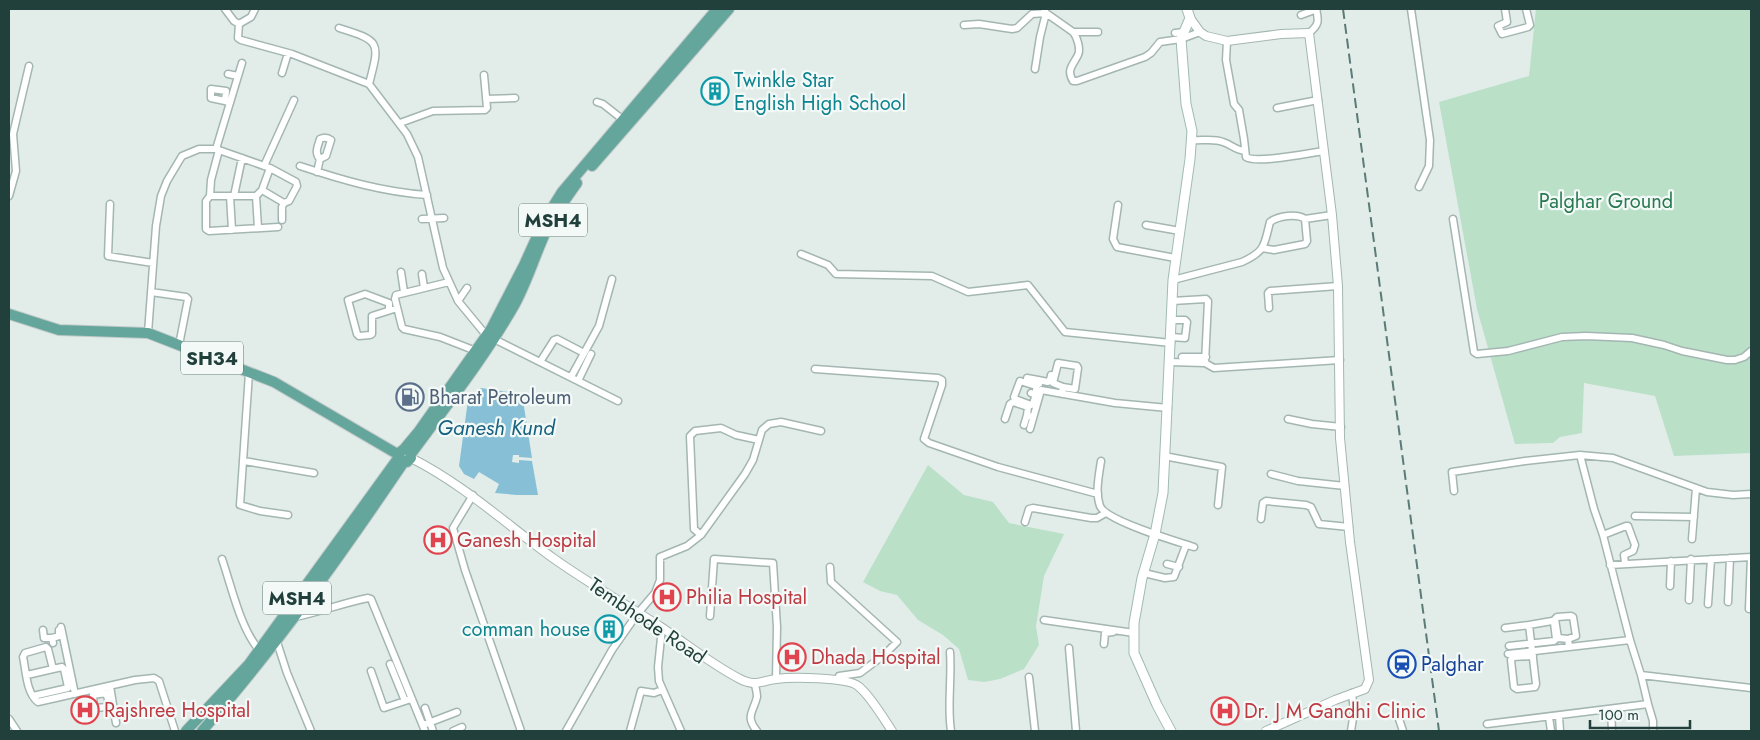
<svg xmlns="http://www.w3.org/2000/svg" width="1760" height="740" font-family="Jost,sans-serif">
<rect width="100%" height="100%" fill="#e2edea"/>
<path fill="#bae0c8" d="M1536,9h215v444l-77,3 -19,-60 -71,-13 -2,50 -22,4 -7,6 -38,1 -38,-135 -38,-207 90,-26z
M928,465l36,30 29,7 16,21 55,11 -20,42 -8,50 3,19 -15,24 -24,10 -16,3 -16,-2 -9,-31 -16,-14 -25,-15 -21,-25 -17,-4 -17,-9z"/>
<path fill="#87c0d6" d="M481,388l41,6 10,64 -13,-1v-2h-6l-1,7 7,1v-3l13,1 6,34h-21l-22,-2 4,-9 -20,-12 -5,7 -10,-5 -5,-8 9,-66z"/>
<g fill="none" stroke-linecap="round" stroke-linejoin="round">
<g stroke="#a4b6b2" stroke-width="9">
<path id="minor" d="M225,9l9,12 5,3
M1044,9l2,4 27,19c4,5 8,17 5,23 -5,10 -12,15 -5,26h4l68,-24 6,-4 9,-11 21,-3 19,-7
M1411,9l19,131 -1,26 -10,21
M1505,9l2,13 -9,4 4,8 26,-7 2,-2 -4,-16
M1301,15l16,-6
M239,24l-1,14 3,2 51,14 77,30
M239,24l12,-7 4,-8
M964,25l15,-1 33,5 5,-1 15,-14 14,-1 -6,24 -5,32
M339,28c42,13 41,14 30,56l38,50 11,23 25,111 15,33 28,34 132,66
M1073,32h25
M1175,33l9,-1
M1309,33c10,-8 10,-12 7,-24
M1227,41l-1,19 8,44 5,6 5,29 2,18c10,7 63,-4 78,-6
M282,73l6,-20
M228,74l10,2
M486,99l29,-1
M225,101l-14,-3v-9l15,2 -1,10 5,2
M597,102l6,2 19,15
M1277,108l41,-8
M400,123l33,-12 52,-1 2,-2 -3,-33
M1191,140c10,1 23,-2 32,2 9,3 12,8 22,9
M216,149l26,-86
M264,166l30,-66
M300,166c42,14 83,26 127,29
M270,168l-8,22 -6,6h-46l-4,5v28l3,2 69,-4
M317,172l3,-13c-6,-6 -2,-13 0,-20 4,-2 7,-2 11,1l-5,16 -6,3
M262,190l22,13
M9,196l7,-25 -3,-37 16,-68
M210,196l1,-16 8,-30
M230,196l2,34
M234,196l8,-38
M256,196l2,32
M110,204l-2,52 45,7
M1118,205l-5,34 4,8 58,11
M422,219l22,-1
M1305,219l27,-4
M1453,219l21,133 3,2 31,-3 54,-14 24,-1 46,2 32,7 18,6 45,9h8l9,-3 7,-6
M1146,225l34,6
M801,254l27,11 8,9 96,2 36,16 60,-7 37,47 106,11
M401,272l3,20
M422,274l2,14
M1173,280l69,-18c24,-11 22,-17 28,-40 8,-6 27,-9 35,-3l2,22 -2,3 -31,6 -12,-2
M449,282l-53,13 -1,4 7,28 2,2 36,8 36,14
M151,292l35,5 2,2 -9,46
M458,301l9,-13
M1172,301l34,-2 2,2 -3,62
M1269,308l-1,-15 2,-2 68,-5
M389,310v-7l-24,-9 -17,6 9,34 2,2 11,-1 2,-1v-18l25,-8
M148,333l8,-107 5,-30 6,-15 15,-25 17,-7h17l54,19 26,14 1,4 -8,15 -5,2 -2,4v13
M1171,337l14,1 2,-16 -2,-2h-13
M1182,357h24
M540,362l14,-22 3,-1 27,14
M1169,362l36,1 9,5 126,-8
M815,369l123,9 4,2v5l-18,54 5,4 69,24 100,27
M249,373l-9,132 20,6 28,4
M571,377l28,-51 13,-47
M1027,378l11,2 1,4
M1038,380l10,2 2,-2 1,-5
M578,381l13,-27
M1031,393l5,2v-9l-16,-5 -6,16 1,2 16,6 2,-1 2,-7
M1062,394l1,-7 12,2 3,-21 -1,-2 -19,-3 -5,20 10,4
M1005,419l5,-15 3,-2 15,5 -1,8
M1288,419l24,5 29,3
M1024,425l3,-10 3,1
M1030,429l11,-39 74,13 53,5
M1580,455l33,3 94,34 26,3 18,-1
M1164,456l58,11 -4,38
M244,461l70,12
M1101,461c-2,14 -6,31 -1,45 6,15 76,35 94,41
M1271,474l27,7 47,5
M1454,491l-2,-19 73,-11 55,-6 14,54 9,26 27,105 11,35 7,29
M473,495l-20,33 12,42 56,161
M1635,516l59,1
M1261,519l2,-16 3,-2 40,4 5,2 8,17 30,3
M1025,522l4,-13 4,-1 58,10h6l7,-4
M701,535l-7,-6 -4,-93 5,-5 26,-3 15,7 23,5
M1603,535l23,-9h2l7,19 -2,6 -9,4 1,8
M1692,539l4,-51
M222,559c10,29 18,68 37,91
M1167,564l12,3
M1610,565l141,-8
M830,567l1,15 66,60 -13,13 -24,18 -21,3 -1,4
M1144,573l21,5 9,-1 12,-32
M1670,586l1,-25
M1689,600l2,-41
M1728,602l2,-44
M1708,604l3,-45
M1749,609l2,-52
M710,616l4,-57 59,4 4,64 -1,52
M295,617c25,-5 48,-14 73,-19l3,1 54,132
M1044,620l90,13
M61,627l14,67
M662,628l-4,39 1,14 22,50
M1505,628l24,-3 7,59 -1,3 -18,2 -3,-2 -3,-27 2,-3 20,-1
M43,630l1,8h8
M276,639l11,34 24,58
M1568,639l-10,-1 -3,-19 2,-2 14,-1 2,1 3,19 -8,3 1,8
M53,643l-1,-5 7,-2v-6
M1104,644l1,-11 8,-1
M1509,646l45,-5 2,-2 -2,-16 -2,-2 -23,4
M1069,648l7,83
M950,652c2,27 -3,53 1,79
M1508,654l122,-14
M390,664l15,37
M371,671l13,37 27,-9
M27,675l26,-6
M1641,675l110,13
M1029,677l6,54
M755,685c1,4 2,8 2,12 -4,16 -12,19 0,34
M110,686l6,37
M33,696l35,-8v-1l-4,-18 -2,-2 -9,2 -5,-20 -2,-2 -21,6 -2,4c3,13 3,36 15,45l97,-22 19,-2 5,3 16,50
M108,699l-2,-6 -13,2 1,13 14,-1v-8l4,-1
M425,708l8,23
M1611,709l1,22
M1398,716l5,15
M1559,716l1,15
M1549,717l2,14
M9,719l8,12
M1487,724l161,-20 5,17v10
M423,725l34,-13
M453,731l9,-4
M566,731l46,-81 26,-37 17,-20 5,-13v-23l27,-11 14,-11 44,-61 8,-14 9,-30 7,-6 12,-2 40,9
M630,731l11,-40 13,2 8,-3
M1351,731l3,-19 -2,-19"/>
</g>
<g stroke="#a4b6b2" stroke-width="10">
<path id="tertiary" d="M1190,18l10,14 6,4 21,5 54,-7 28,-1 23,182 6,71 2,152 10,104 19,138 -4,9 -30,11 -69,31
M411,458c52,26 95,66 142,100 35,25 72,46 108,69 27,18 50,37 79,52 16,8 20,2 36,0 15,-2 71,-2 82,7 12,9 26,33 34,45"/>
</g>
<g stroke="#a0bab4" stroke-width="11">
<path id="secondary" d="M1171,731l-14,-26 -23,-52v-30l8,-45 13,-44 8,-41 10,-213 17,-121 2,-28 -6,-27 -5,-65 9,-21 -3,-9"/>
</g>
<g stroke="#c1cac8" stroke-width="12">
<path id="primary" d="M592,166l137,-157
M9,314l50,16 89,3 126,49 125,73
M404,449l6,2 1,7 -4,4 -6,-2 -2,-3 1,-5 4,-3 15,-18 72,-102 33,-64 20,-44 18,-29 155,-183
M411,454c36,-49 74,-97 104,-150 13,-24 21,-52 33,-77 9,-16 19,-30 29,-44
M186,731l63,-67 150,-207
M202,731c74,-84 139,-176 202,-269"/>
</g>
<use href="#minor" stroke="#fff" stroke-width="6"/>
<use href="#tertiary" stroke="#fff" stroke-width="8"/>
<use href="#secondary" stroke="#fff" stroke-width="9"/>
<use href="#primary" stroke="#64a59c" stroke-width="10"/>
<path stroke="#5b7b76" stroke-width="2" stroke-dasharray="10 5" stroke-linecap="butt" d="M1343,9l96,722"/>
</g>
<defs>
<g id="building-ring" transform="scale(1.4375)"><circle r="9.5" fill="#f3f9f7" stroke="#0f9aa8" stroke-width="1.5"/><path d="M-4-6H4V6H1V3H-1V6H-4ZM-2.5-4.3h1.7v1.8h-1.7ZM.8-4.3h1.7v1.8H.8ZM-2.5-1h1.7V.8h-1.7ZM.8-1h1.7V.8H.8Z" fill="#0f9aa8"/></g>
<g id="fuel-ring" transform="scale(1.4375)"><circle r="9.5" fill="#f3f9f7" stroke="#5c6f8a" stroke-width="1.5"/><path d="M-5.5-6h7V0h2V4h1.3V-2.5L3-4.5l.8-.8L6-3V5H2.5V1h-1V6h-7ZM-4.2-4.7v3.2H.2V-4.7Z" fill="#5c6f8a"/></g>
<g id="hospital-ring" transform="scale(1.4375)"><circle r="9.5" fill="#f3f9f7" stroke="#e0444e" stroke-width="1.5"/><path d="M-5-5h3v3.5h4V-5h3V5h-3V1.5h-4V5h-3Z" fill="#e0444e"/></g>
<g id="station-ring" transform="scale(1.4375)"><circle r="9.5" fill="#f3f9f7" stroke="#1a4fb4" stroke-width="1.5"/><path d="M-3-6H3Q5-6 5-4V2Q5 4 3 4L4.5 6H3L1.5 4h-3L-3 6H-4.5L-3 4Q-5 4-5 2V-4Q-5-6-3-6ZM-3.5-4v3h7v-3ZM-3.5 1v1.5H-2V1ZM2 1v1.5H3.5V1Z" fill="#1a4fb4"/></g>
</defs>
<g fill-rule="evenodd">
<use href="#building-ring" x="715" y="91"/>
<use href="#fuel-ring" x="410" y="397"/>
<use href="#hospital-ring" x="438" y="540"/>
<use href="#hospital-ring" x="667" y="597"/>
<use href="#building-ring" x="609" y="629"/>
<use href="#hospital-ring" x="792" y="657"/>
<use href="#station-ring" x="1402" y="664"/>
<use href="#hospital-ring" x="85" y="710"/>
<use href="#hospital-ring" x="1225" y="711"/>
</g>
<g text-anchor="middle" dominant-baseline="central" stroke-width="4.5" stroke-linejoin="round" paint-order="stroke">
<g fill="#f3f9f7" stroke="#607873" stroke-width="1">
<rect x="519" y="203.5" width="68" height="33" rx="4"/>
<rect x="181" y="341.5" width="62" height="33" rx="4"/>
<rect x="263" y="581.5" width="68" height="33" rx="4"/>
</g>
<g font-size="19" font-weight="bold" fill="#21403b">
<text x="553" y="220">MSH4</text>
<text x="212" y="358">SH34</text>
<text x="297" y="598">MSH4</text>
</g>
<g font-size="20" fill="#0d838f" stroke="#f3f9f7" text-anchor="start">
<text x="734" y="80">Twinkle Star<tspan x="734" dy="23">English High School</tspan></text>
<text x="590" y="629" text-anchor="end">comman house</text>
</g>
<g font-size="20" fill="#287951" stroke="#f3f9f7">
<text x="1606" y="201">Palghar Ground</text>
</g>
<g font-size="20" fill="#4e5e75" stroke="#f3f9f7" text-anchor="start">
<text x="429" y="397">Bharat Petroleum</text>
</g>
<g font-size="20" fill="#be3a42" stroke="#f3f9f7" text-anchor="start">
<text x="457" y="540">Ganesh Hospital</text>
<text x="686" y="597">Philia Hospital</text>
<text x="811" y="657">Dhada Hospital</text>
<text x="104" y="710">Rajshree Hospital</text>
<text x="1244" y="711">Dr. J M Gandhi Clinic</text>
</g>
<g font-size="20" fill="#21403b" stroke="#f3f9f7">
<text transform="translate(647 621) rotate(34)">Tembhode Road</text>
</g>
<g font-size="20" fill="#164399" stroke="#f3f9f7" text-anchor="start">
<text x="1421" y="664">Palghar</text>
</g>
<g font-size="21" font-style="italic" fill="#176280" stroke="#f3f9f7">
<text x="496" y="428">Ganesh Kund</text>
</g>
</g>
<rect width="1760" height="740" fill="none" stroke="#21403b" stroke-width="20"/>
<path d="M1590 720v8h100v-8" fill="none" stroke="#21403b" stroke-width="2.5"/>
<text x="1598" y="720" font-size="15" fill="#21403b" stroke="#f3f9f7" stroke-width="4" paint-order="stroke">100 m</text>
</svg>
